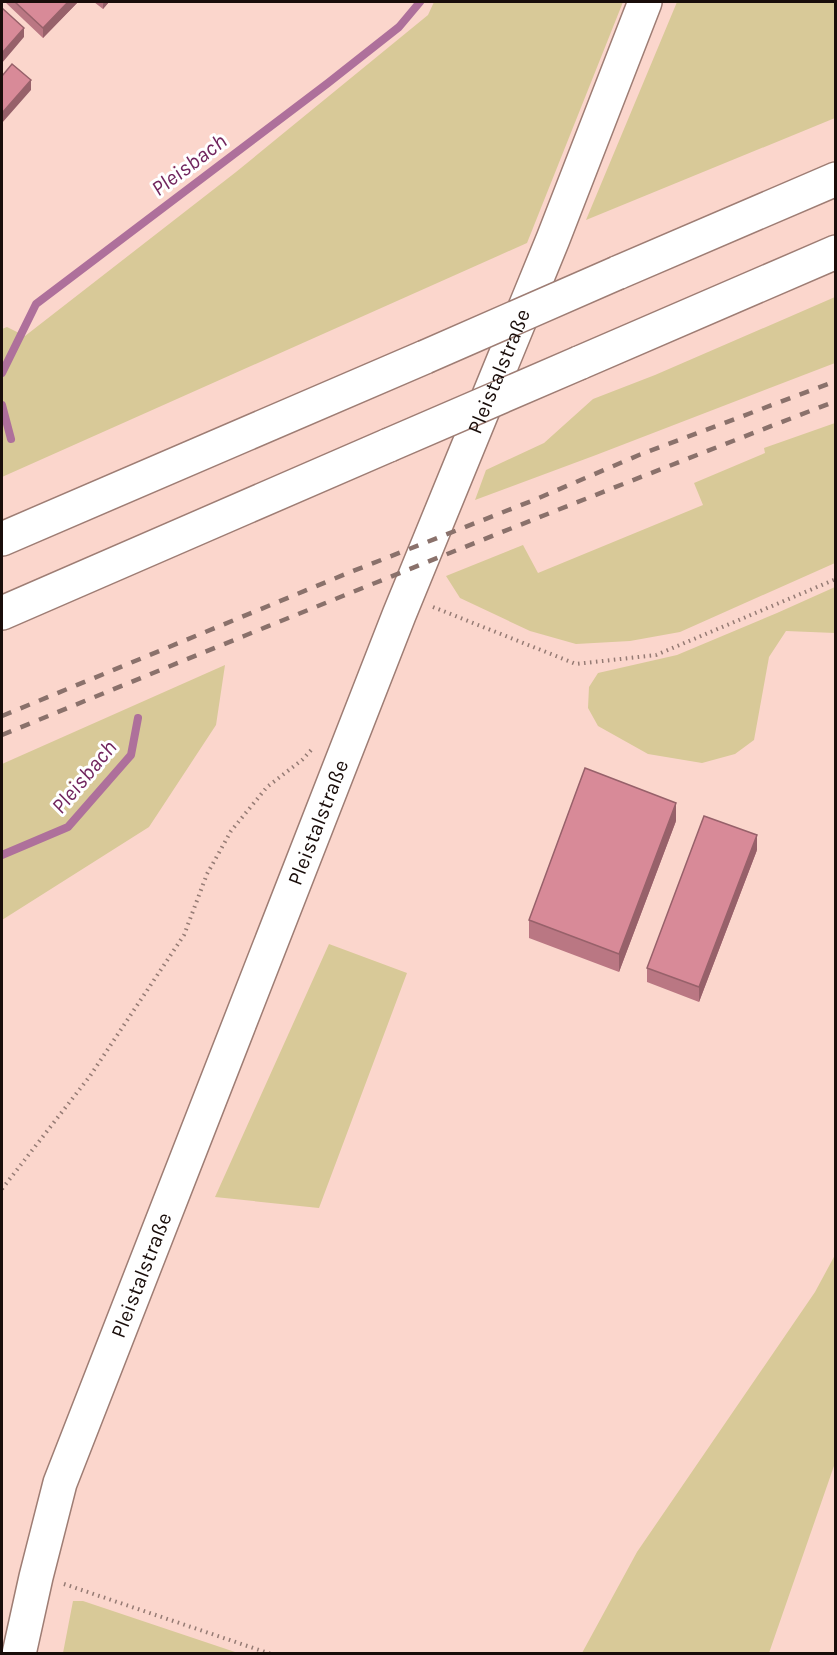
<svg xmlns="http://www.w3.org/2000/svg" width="837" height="1655" font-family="Karla,sans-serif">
<rect width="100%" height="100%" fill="#fbd6cc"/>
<path fill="#d8c998" d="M434,2h189l-96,241 -525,234v-148l5,-2 18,9 211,-164 192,-157z
M677,2h158v116l-249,102z
M835,297v66l-239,92 -121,45 11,-30 58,-27 49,-44 62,-24z
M835,423v140l-155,69 -50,9 -54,3 -46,-13 -70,-33 -14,-22 77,-31 15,28 165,-68 -9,-22 71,-30 -1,-5z
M835,587v46l-49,-2 -17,26 -15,83 -19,14 -33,9 -54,-9 -50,-28 -10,-18 1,-21 9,-14 79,-18 100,-42z
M225,665l-9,60 -67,102 -147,93v-156z
M329,944l78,29 -88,235 -104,-11z
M835,1255v208l-66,190h-187l55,-101 178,-260z
M73,1601h10l155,52h-175z"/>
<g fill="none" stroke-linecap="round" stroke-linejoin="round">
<path stroke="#ae709b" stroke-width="8" d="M2,373l34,-69 292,-221 71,-56 21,-25
M2,405l9,34
M2,855l66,-28 63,-72 7,-37"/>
<g stroke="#9e7d74" stroke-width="36">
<g id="major">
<path id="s1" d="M19,1654l17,-77 24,-94 339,-868 154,-376 92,-237"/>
</g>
</g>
<g stroke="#9e7d74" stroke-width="36">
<path id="highway" d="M617,273l219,-94
M579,363l257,-111
M2,539l423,-182
M2,613l387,-168"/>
</g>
<path stroke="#957b74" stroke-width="4" stroke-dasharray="1.5 4.5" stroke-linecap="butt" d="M433,607l143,57 80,-9 180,-76
M2,1189l88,-113 94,-141 23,-61 24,-43 36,-44 35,-27 11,-12
M64,1584l207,70"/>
<use href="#major" stroke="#fff" stroke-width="33"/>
<use href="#highway" stroke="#fff" stroke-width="33"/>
<path stroke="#8a716b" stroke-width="4.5" stroke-dasharray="10 10" stroke-linecap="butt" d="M2,716l346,-143 186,-73 105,-45 197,-74
M2,735c277,-114 554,-226 834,-334"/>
<g stroke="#9e7d74" stroke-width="36" stroke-linecap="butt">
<path id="highway-bridge" d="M425,357l192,-84
M389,445l190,-82"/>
</g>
<use href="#highway-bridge" stroke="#fff" stroke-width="33"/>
</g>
<path fill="#ba7783" d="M5,2h73l-35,36z
M94,2h15l-6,7z
M676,821l-57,151 -90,-34v-18z
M757,850l-58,152 -52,-20v-14z"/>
<path fill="#97616a" d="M68,2h10l-35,36v-10z
M104,2h5l-6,7v-5z
M24,28v9l-22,26v-10z
M31,80v10l-29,33v-10z
M676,803v18l-57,151v-18z
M757,835v15l-58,152v-15z"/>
<path fill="#d88a98" stroke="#97616a" stroke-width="1.5" d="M15,2h53l-25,26z
M2,8l22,20 -22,25z
M12,64l19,16 -29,33v-37z
M585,768l91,35 -57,151 -90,-34z
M704,816l53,19 -58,152 -52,-19z"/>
<g text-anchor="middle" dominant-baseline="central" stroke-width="6" stroke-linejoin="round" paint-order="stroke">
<g font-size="21" fill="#190d0a" stroke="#fff">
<text stroke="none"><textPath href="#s1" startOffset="1371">Pleistalstraße</textPath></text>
<text stroke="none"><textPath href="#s1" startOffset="885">Pleistalstraße</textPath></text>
<text stroke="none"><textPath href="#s1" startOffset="399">Pleistalstraße</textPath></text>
</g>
<g font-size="22" font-style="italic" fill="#71255e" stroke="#fff">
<text transform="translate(189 165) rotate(-37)">Pleisbach</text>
<text transform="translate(84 777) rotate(-50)">Pleisbach</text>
</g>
</g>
<rect width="837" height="1655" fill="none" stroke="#190d0a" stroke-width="6"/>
</svg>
